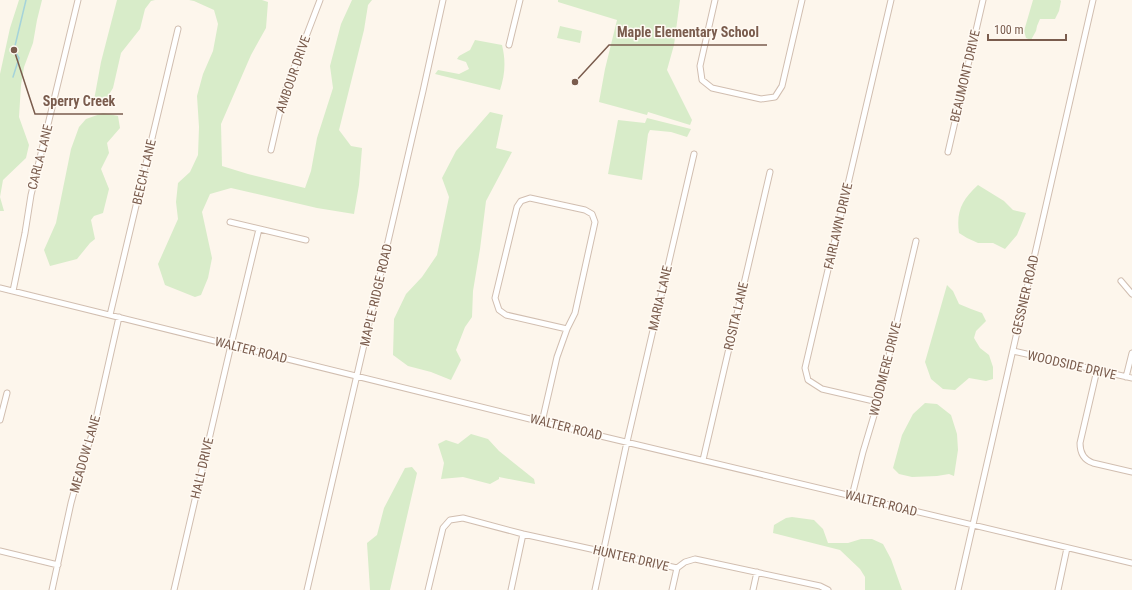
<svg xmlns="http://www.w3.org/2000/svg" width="1132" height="590" font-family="'Roboto Condensed',sans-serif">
<rect width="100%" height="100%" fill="#fdf6ec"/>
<path fill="#d8ecc9" d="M19,0h23l-5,20 -4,23 -9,24 -3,18 -2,32 10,28 -3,13 -23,22 -3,17 4,14h-4v-137l10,-46z
M117,0h38l-4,1 -6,8 -5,20 -19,24 -8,35 -11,18 -8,-6 7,-38z
M189,0h73l6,2 -2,26 -15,27 -30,69 1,42 26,8 57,14 6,-17 6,-33 16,-50 -3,-22 11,-42 11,-24h20l-4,5 -4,25 -25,100 12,16 11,2 -3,37 -5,29 -37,-6 -86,-20 -21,6 -8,18 10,46 -4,20 -7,17 -6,2 -30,-12 -7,-21 20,-45 -2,-17 2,-19 12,-11 8,-17 1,-28 -2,-31 6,-22 10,-23 5,-27 -4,-14 -20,-9z
M558,0h122l-6,45 -7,25 25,50 -2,5 -42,-13 -1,3 -48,-13 6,-33 12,-49 -59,-18z
M1033,0h27l1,1 -2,10 -4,8h-15l-3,7 -1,5 -5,9 -5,-2 -2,-7z
M560,26l22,5 -2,12 -23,-5z
M475,40l27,5c4,16 3,30 -2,45l-65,-16 3,-4 21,4 10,-5 -3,-7 -9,-3 2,-3 11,-6z
M490,112l13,3 -7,33 16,4 -26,49 -6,48 -7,42 -1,26 -7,10 -9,23 5,10 -10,20 -20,-8 -23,-6 -15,-11 1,-36 12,-25 16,-17 15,-22 12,-58 -7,-19 14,-27z
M103,113l15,3 2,12 -13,15 2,10 -8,16 8,20 -6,24 -9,3 -3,4 4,19 -5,4 -13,16 -27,7 -6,-16 12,-27 15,-74 8,-22 7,-8z
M647,118l44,11 -4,8 -16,-5 -21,-2 -2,4 -6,46 -34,-6 10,-54 27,3z
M978,185l26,16 9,9 13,3 -9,22 -12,14 -12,-6h-15l-11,-5 -8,-5c-3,-22 3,-33 19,-48z
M947,285l6,6 6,13 12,5 11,4 4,8 -10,10 -2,7 6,10 9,7 4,12v12l-7,2 -17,-3 -14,12 -12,-1 -12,-10 -6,-17z
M925,403l12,1 14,11 6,19 1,16 -4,26 -5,-2 -12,2 -25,1 -13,-3 -6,-6 9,-33 11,-21z
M471,434l17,5 11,12 35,28 1,5 -36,-7v2l-9,5 -27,-7 -22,2 3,-16 -6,-19 8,-4 12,4z
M412,467l5,6 -27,117h-20l-3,-47 10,-8 7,-27 21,-40z
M792,517l22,3 9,9 5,14h20l13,-4h11l11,5 8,15 11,31h-37v-13l-5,-8 -20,-19 -67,-17 1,-8 12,-7z"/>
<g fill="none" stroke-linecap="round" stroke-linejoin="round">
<path stroke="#a5d3da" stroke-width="1.5" d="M13,77l6,-19 -5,-8 12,-50"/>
<g stroke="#d1beb0" stroke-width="7">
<path id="minor" d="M715,0l-15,66 2,14 10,8 49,11 14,-2 7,-11 20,-86
M509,45l11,-45
M271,150l13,-56 36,-94
M948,152l35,-152
M230,222l76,18
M1121,281l11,13
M0,288l542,134 590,141
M13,291l12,-58 6,-38 47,-195
M110,315l68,-286
M1013,351l119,27
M1097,370l-17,73c0,10 4,17 13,20l39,9
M1126,377l6,-24
M878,402l-56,-13 -14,-9 -3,-12 86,-368
M0,420l7,-27
M542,422l15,-65 10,-28 8,-16 20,-91 -3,-8 -7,-4 -55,-12 -9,3 -4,6 -22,91 4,12 7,5 61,14
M703,460l67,-288
M852,496l11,-44 15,-50 38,-161
M0,551l58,14
M52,590l19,-87 10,-37 12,-34 26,-115
M174,590l57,-245 28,-116
M307,590l116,-499 20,-91
M428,590l15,-62 7,-8 13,-2 60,16 154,34 8,-6 10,-3 125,27 8,4
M511,590l12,-56
M595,590l32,-148 67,-288
M672,590l5,-22
M753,590l4,-18
M958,590l135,-590
M1058,590l9,-42"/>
</g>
<use href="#minor" stroke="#fff" stroke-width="5"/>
</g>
<g text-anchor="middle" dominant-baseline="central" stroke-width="3" stroke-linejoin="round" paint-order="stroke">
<g font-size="13" fill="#7a5c4d" stroke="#fffaf3">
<text transform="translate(293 74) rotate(-71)">AMBOUR DRIVE</text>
<text transform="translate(965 76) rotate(-77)">BEAUMONT DRIVE</text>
<text transform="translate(40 157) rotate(-76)">CARLA LANE</text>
<text transform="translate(144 172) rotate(-77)">BEECH LANE</text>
<text transform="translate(838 226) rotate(-77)">FAIRLAWN DRIVE</text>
<text transform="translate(376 295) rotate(-77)">MAPLE RIDGE ROAD</text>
<text transform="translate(1025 295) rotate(-77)">GESSNER ROAD</text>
<text transform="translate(660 298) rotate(-77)">MARIA LANE</text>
<text transform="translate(736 316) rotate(-77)">ROSITA LANE</text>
<text transform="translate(251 350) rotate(14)">WALTER ROAD</text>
<text transform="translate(1072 365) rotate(13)">WOODSIDE DRIVE</text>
<text transform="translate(885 369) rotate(-76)">WOODMERE DRIVE</text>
<text transform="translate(566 427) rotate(14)">WALTER ROAD</text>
<text transform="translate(85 454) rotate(-74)">MEADOW LANE</text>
<text transform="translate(202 468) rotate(-77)">HALL DRIVE</text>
<text transform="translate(881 503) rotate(14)">WALTER ROAD</text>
<text transform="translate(631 558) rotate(13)">HUNTER DRIVE</text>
</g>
</g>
<path fill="none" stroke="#7a5c4d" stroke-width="1.5" d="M575 82L609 45H767M14 50L35 114H123"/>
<g fill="#7a5c4d" stroke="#fffaf3" stroke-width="1.5">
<circle cx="575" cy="82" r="4"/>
<circle cx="14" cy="50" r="4"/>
</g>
<g font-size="14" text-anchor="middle" font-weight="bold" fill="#7a5c4d" stroke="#fffaf3" stroke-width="3" stroke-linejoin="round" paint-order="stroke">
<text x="688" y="37">Maple Elementary School</text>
<text x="79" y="106">Sperry Creek</text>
</g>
<path d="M988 34v6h78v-6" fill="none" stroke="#7a5c4d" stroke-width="2"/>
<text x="994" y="34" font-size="12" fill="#7a5c4d" stroke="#fffaf3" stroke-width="3" paint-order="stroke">100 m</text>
</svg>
